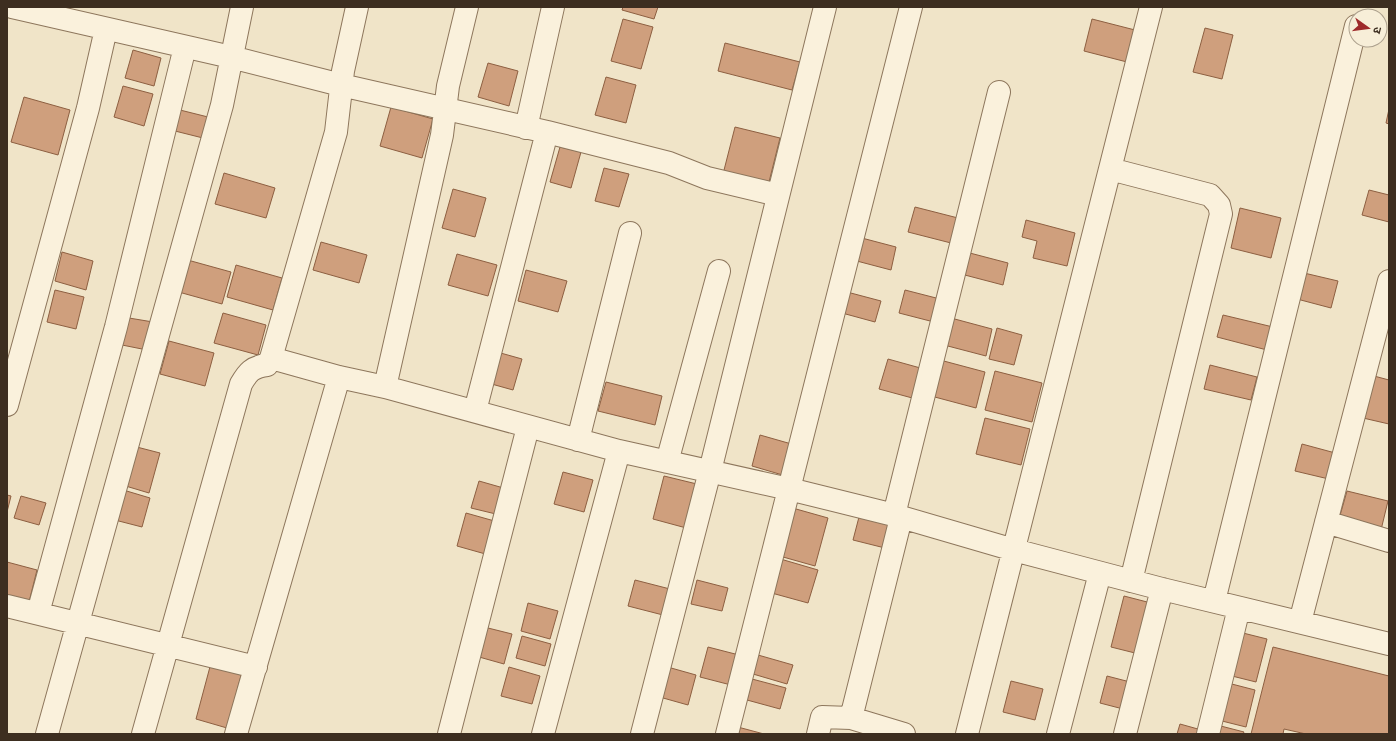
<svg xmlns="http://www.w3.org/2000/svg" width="1396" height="741" font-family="'Roboto Serif','Noto Sans Devanagari',serif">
<rect width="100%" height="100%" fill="#f0e4c8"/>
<path fill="#cf9f7d" stroke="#8d5f41" d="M623,7h35l-4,12 -32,-9z
M623,19l30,8 -12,42 -30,-8z
M1092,19l43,11 -8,32 -43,-11z
M1205,28l28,7 -11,44 -29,-7z
M725,43l75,19 -8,28 -74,-19z
M133,50l28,8 -7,28 -29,-8z
M488,63l30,8 -9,35 -31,-9z
M606,77l30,8 -10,38 -31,-8z
M123,86l30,8 -9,32 -30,-9z
M24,97l46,13 -12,45 -47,-13z
M391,107l42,12 -11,39 -42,-12z
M1389,109v15l-3,-1z
M180,110l36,9 -5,21 -36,-9z
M735,127l45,11 -13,52 -45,-12z
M560,147l21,5 -10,36 -21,-6z
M604,168l25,6 -10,33 -24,-6z
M224,173l51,15 -9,30 -51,-14z
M453,189l33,9 -11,39 -33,-9z
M1369,190l20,5v27l-27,-7z
M915,207l43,11 -7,25 -43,-11z
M1240,208l41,10 -10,40 -40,-10z
M1026,220l49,13 -8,33 -34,-8 4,-17 -15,-4z
M858,237l38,10 -5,23 -38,-10z
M321,242l46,13 -8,28 -46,-13z
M62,252l31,9 -7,29 -31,-9z
M966,252l42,11 -5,22 -42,-11z
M457,254l40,11 -9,31 -40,-11z
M184,259l47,13 -9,32 -47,-13z
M236,265l46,13 -9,32 -46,-13z
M526,270l41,11 -9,31 -40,-11z
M1304,273l34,8 -7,27 -34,-9z
M55,290l29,7 -8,32 -29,-7z
M905,290l35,9 -6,23 -35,-9z
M847,292l34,9 -6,21 -33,-9z
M223,313l43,12 -8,30 -44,-12z
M1223,315l50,12 -6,23 -50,-13z
M129,318l24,4 -6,28 -25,-5z
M951,318l41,11 -6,27 -42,-11z
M997,328l25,7 -8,30 -25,-6z
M169,341l45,12 -9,33 -45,-12z
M497,352l25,7 -9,31 -25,-7z
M888,359l36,10 -8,30 -37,-10z
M940,360l45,12 -9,36 -45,-12z
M1210,365l47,12 -6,23 -47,-11z
M995,371l47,12 -10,39 -47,-12z
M1374,376l15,4v44l-26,-6z
M606,382l56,14 -7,29 -57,-14z
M985,418l45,11 -9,36 -45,-11z
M760,435l35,10 -9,31 -34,-10z
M1302,444l37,10 -6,26 -38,-9z
M129,445l31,8 -11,40 -30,-9z
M563,472l30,8 -9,32 -30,-8z
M664,476l37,9 -11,44 -37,-10z
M479,481l28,8 -7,26 -29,-7z
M120,489l30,9 -8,29 -31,-8z
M1347,491l41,10 -7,29 -42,-11z
M7,495l4,1 -4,16z
M21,496l25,7 -7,22 -25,-7z
M789,507l39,11 -13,48 -39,-11z
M466,513l32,9 -9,33 -32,-9z
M859,517l32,8 -6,23 -32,-8z
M777,558l41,12 -10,33 -40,-11z
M7,562l30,8 -8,32 -22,-6z
M635,580l35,9 -7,26 -35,-9z
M697,580l31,8 -6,23 -31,-7z
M1124,596l27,7 -12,51 -28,-7z
M528,603l30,8 -8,28 -29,-8z
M480,626l32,8 -8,30 -32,-9z
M1239,632l28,7 -11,43 -28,-7z
M522,636l29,8 -6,22 -29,-8z
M708,647l31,8 -8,30 -31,-8z
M1273,647l116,29v58h-83l-22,-5 -1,5h-32z
M758,655l35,10 -6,19 -34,-10z
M211,663l31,9 -15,56 -31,-9z
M664,666l32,9 -8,30 -32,-9z
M509,667l31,9 -8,28 -31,-8z
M1107,676l27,7 -7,27 -27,-7z
M752,679l34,9 -6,21 -33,-9z
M1011,681l32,8 -8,31 -32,-8z
M1224,682l31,8 -9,37 -32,-8z
M1180,724l25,7 -1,3h-27z
M1213,724l31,8 -1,2h-32z
M734,726l30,8h-33z"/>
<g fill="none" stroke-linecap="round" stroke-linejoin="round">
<g stroke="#8d765c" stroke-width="24">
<path id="minor" d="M12,7l219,50 110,28 206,47 122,31 38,15 71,17
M526,128l27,-121
M1110,169l100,26 9,10 2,9 -90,367
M271,358l68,19 46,10 234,64 170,38 105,26 120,35 148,39 227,55
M385,387l57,-252 6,-49 19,-79
M7,405l81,-297 18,-79
M475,411l72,-279
M578,440l52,-207
M667,462l52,-191
M894,515l105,-423
M1326,522l63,19
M1214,601l142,-575
M7,606l249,61
M38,613l78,-286 69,-280
M1300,622l89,-341
M851,718l53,16
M47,734l175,-629 20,-98
M143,734l98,-350c7,-12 11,-17 26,-19l4,-7 65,-226 7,-61 14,-64
M236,734l103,-357
M449,734l79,-307
M543,734l76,-283
M642,734l68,-263 115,-464
M727,734l184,-727
M818,734l4,-17 29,1 50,-200
M967,734l184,-727
M1058,734l42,-161
M1125,734l37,-145
M1208,734l31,-126"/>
</g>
<use href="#minor" stroke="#faf1dc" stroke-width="22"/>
</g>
<rect width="1396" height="741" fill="none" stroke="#3d2e20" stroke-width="16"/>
<g transform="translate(1368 28) rotate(104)"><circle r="19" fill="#f7eed8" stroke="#ada18e"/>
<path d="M0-3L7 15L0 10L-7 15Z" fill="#9e2a2b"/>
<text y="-6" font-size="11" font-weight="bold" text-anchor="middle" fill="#3d2e20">उ</text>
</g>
</svg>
